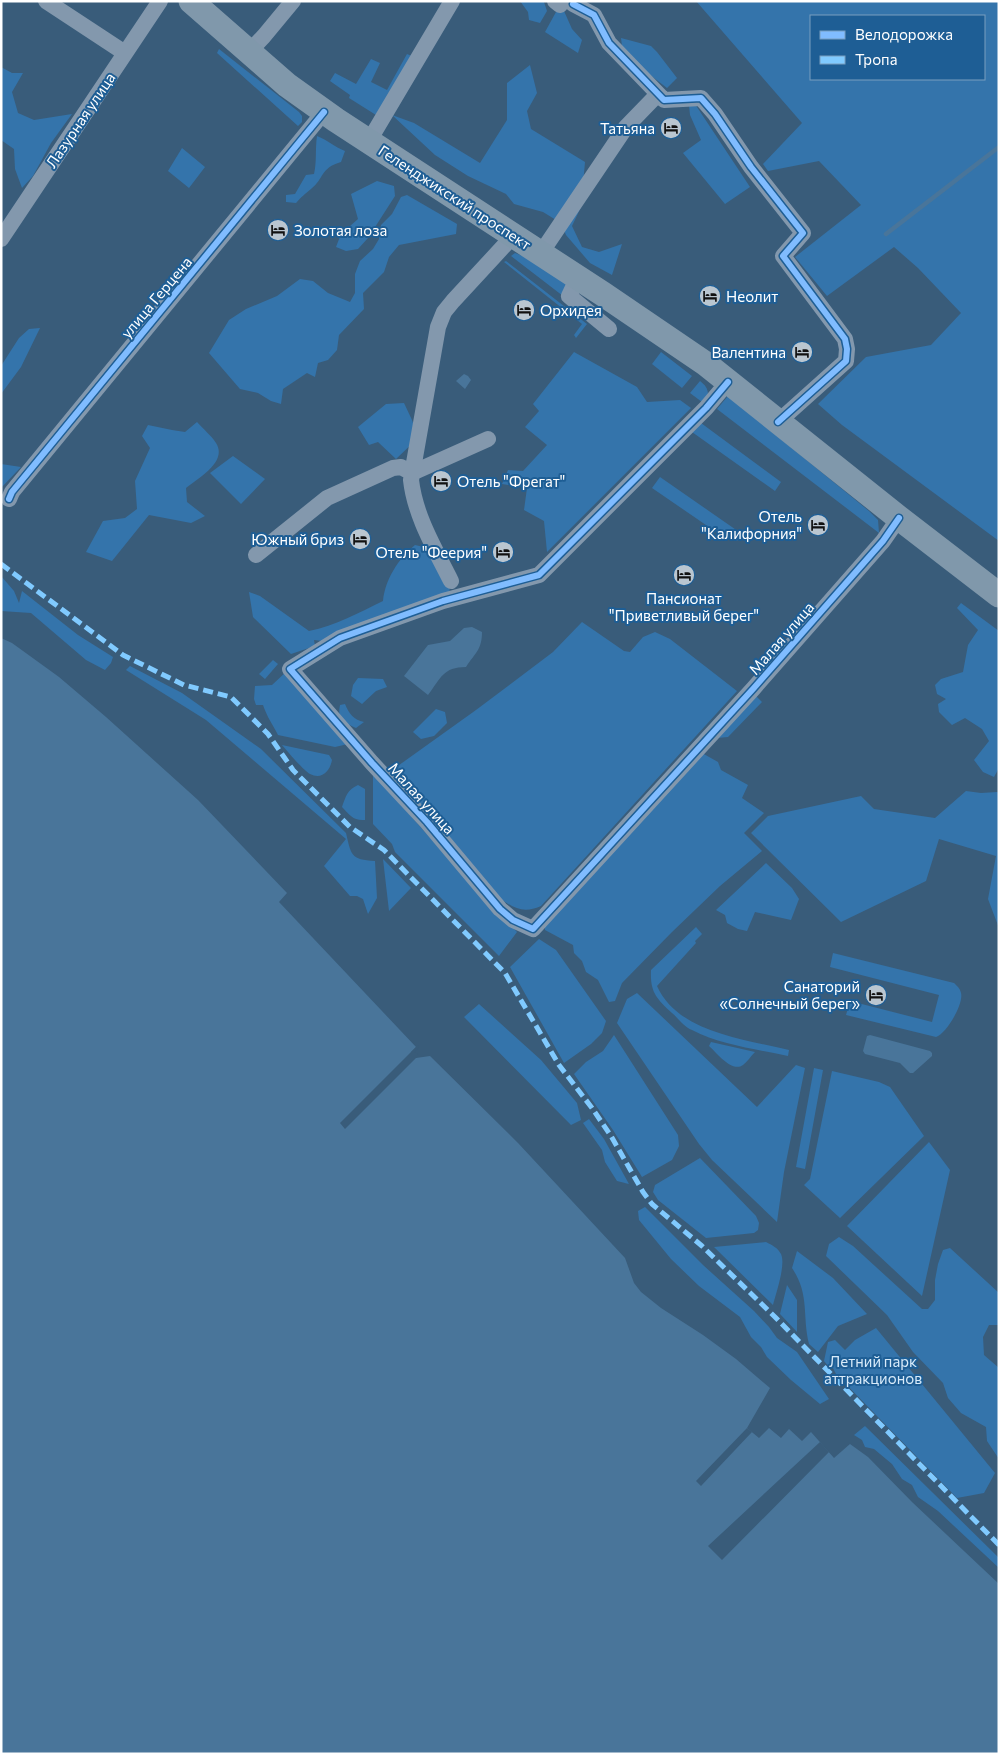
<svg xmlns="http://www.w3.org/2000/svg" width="1000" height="1755" font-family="Commissioner,sans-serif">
<rect width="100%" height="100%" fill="#395c7a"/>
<path fill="#3474ab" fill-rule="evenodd" d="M520,1l24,1 3,9 -7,12 -11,-3 -1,-8z
M696,1h303v540l-157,-116 -24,-21 48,-47 65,-12 30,-32 -43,-45 -24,-21 -67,49 -32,-39 66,-52 -42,-44 -51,10 -5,-7 39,-41zM811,16h173v63h-173z
M564,11l8,18 10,11 -4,13 -33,-21 11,-20z
M621,38l30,8 6,6 20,26 -10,10 -44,-34z
M219,49l80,63 3,4v6l-4,4 -81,-73z
M407,54l5,2 -36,59 -27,-17 1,-3 -20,-14 5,-8 21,11 15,-25 9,4 -9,19 16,8z
M530,65l7,28 -10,18 4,18 54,33 -4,45 -9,19 10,21 17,5 23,-8 -10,31 -22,-12 -24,-28 -5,-12 -18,-11 -29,-8 -8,-10 -38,-18 -33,-21 -43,-40 22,8 66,40 27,-43v-37z
M1,67l11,6h11l-11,19 6,21 16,7 38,-6 -21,29 -18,33 -11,12 -7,-19 -1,-20 -13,-9z
M693,101l57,86 -25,17 -42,-51 18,-13 -11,-25 -1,-10z
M317,136c11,4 17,11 28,15l-4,11c-21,6 -17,17 -30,27 -6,5 -10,8 -15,14l-10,-1v-7l9,-1 11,-19 8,-1c3,-13 1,-24 3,-38z
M182,148l23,19 -16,21 -21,-17z
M377,181l17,5 1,10 -27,42 -10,11 -12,2 -10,-4 5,-13 17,-15 -7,-25z
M407,195l50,29 -1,10 -57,11 -10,12 -5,15 -21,21 1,16 -25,26 -2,15 -9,10 -10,3 -3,14 -8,-4 -24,16 -2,15 -10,-3 -13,-8 -18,-4 -31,-36 20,-33 17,-11 31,-13 23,-17 13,2 15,12 22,9 5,-9v-19l5,-13 13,-12 6,-10 2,-14 11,-11 9,-17z
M515,253l8,3 46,29 -6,11 -52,-40z
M506,261l81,63 -11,14 -2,-3 8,-11 -78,-62z
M40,328l-19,39 -20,27v-28l18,-28 10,-9z
M574,352l63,35 10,15 33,-2 11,8 -144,144 -3,-31 -20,-11 3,-22 -25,-4 6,-14 15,1 24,-26 -22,-18 14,-16 -6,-7z
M661,352l31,24 -10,12 -30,-24z
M700,381c5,4 8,7 8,14l-6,7 -12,-9z
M728,396l141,115 9,9 1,13 -162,-124z
M404,403l8,17 6,18 -22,21 -18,-17 -9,3 -11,-18 28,-23z
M197,422c6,7 14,13 19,21 12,19 -18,35 -30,45l1,14 18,14 -14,7 -42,-8 -37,46 -26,-9 17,-31 22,-3 12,-9 -2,-28 15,-33 -8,-12 6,-11 24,5 13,2z
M701,423l80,59 -6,9 -83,-59z
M233,456l32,23 -24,25 -31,-31z
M1,464l20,3 -20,21z
M660,477l82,57 -5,7 -15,-5 -70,-48z
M415,545l13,3 22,39 -1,8 -127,46 -8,-1 1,6 -24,8 -38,-37 -4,-25 11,4 49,35c26,-5 51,-19 74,-30 2,-21 15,-42 32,-56z
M1,576l13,15 5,12 3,-12 56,44 35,22 -2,6 -6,7 -19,-10 -55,-47 -30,-2z
M961,603l38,28v137l-5,9 -11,-5 -9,-12 15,-19 -7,-12 -17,-11 -13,7 -13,-13 -1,-8 8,-5 -9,-5 -2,-9 6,-6 22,-7 5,-27 10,-15 -21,-22z
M582,622l42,29 6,1 13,-15 12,-5 15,7 67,52 -196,215c-18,8 -27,2 -42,-8l-111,-125 88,-63 77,-58z
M273,660l5,4 -13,15 -6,-5z
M130,666l52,27 79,56 85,84c5,21 4,27 29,28l2,37 -9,16 -5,-15 -6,-3h-7l-26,-30 22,-27 -140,-119 -80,-50z
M287,671l61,73 -13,3 -57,-12c-5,-10 -11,-18 -15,-30h-7l-2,-6 1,-13 17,-1z
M358,678l25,1 4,8 -11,4 -14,13 -11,-8 2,-11z
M755,695l7,7 -34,35 -11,1z
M345,704c4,10 9,16 19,18l-8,6c-13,-6 -19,-8 -16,-23z
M436,709l9,3 2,11 -13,13 -13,3 -8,-7z
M282,745l47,10 3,5c-2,11 -10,20 -22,14 -7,-4 -22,-22 -28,-29z
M702,753l16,9 3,8 27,15 -6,13 22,15 -20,20 18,18 -42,35 -48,46 -50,51 -7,18 -6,1 -11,-22 -12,-8 -4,-11 -8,-8 -1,-8 -28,-15v-10z
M373,773l88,100 56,59 -18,24 -104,-104 -3,-8 -19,-20z
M358,785l7,4v31c-12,1 -15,-5 -23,-13 4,-11 5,-17 16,-22z
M966,791l15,2 16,-1 2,1v135l-11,-29 8,-43 -57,-17 -13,42 -85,41 -90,-89 17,-17 93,-20 13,13 61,9z
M383,859l28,29 -22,23z
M766,863l26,25 7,11 -8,21 -36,-8 -8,19 -9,-2 -11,-6 -2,-8 -9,-5z
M696,927l6,7 -7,7 1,2 -39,43c21,47 88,53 132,64l-1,6c-32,-7 -67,-11 -96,-26 -8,-3 -14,-12 -20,-17 -16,-15 -22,-21 -21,-43z
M539,939l17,11 50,71 -4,12 -11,11 -27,19 -54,-96z
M833,953l121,30c3,3 6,5 7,10 3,11 -15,41 -25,44l-90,-22 4,-14 82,21 7,-27 -109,-28z
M637,993l120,114 39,-42 9,3 -21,104 -7,50 -65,-62 -13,-16 -82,-121 10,-24z
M479,1004l62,56 36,43 4,17 -10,5 -107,-108z
M614,1035l64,100 1,11 -7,14 -30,17 -29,-47 -39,-56 12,-12 17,-11z
M711,1042l44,10c-4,4 -8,10 -12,13 -11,8 -26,-12 -34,-19z
M814,1068l9,2 -18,99 -9,-2z
M832,1071l47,11 11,5 34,49 -84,82 -36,-33 6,-6z
M589,1119l15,20 25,45 -12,-3 -12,-19 -3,-12 -19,-27z
M929,1142l21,28 -28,126 -75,-70z
M700,1158l56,58 3,7 -1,7 -4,3 -48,5 -48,-38 -5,-8 2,-7z
M645,1207l58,58 51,46 15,16 8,11 20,14 32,47 -9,5 -29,-24 -24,-23 -6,-10 -10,-10 -11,-20 -41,-31 -28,-27 -32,-39 -1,-9z
M839,1237l14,9 69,63h6l7,-9v-20l3,-16 5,-14 7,-2 49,45v32h-10l-6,12 1,18 15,13v91l-12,-18 -1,-14 -25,-14 -13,-15 -5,-15 -30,-31 -26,-37 -61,-59 3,-12z
M766,1242c6,3 12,6 15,12 5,11 -5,39 -8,51l-59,-58z
M797,1251l36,27 34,36 -29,12 -20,26 -9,-8c-7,-29 1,-49 -17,-76z
M787,1285l10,15v32l-17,-18z
M876,1328l119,145 -11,20 -27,5 -121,-124 -4,-8 -3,1 -5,-6 4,-19 7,-2 10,10 10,-10z
M865,1426l134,132v10l-61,-57 -20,-14 -6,-12 -10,-6 -10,-15 -18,-15 -9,-2 -3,-7 -8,-5z"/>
<path fill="#49759a" d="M464,374l4,2 3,4 -6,9 -9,-8z
M472,627l10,5c0,18 -7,21 -16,35 -23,0 -25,11 -38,28l-24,-19 24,-31 22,-4 14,-13z
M1,638l11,5 47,34 47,40 92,83 89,93 -8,9 137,145 -5,5 5,6 14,-2 88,87 107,115 9,25 7,9 20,16 42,27 33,24 34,29 -23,40 12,10 10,-10 12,10 8,-9 13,12 9,-9 23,26 16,-14 18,13 44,45 87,82v170h-998z
M870,1035l60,16 2,2v3l-19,17h-3l-10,-10 -35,-9 -2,-3 4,-15z"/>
<path fill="#395c7a" d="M418,1045l1,3 -5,4 5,3 -74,74 -5,-6z
M747,1428l5,4 -51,54 -5,-5z
M820,1442l9,10 -107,108 -14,-14z"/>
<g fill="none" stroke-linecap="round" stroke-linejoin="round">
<path stroke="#49759a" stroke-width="4.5" d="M886,234l113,-87"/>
<path stroke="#8398ad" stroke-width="16" d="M46,1l79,52
M555,1l5,4
M573,4l21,11 15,28 55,57 37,-2 14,16 36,53 52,66 -20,23 62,83 2,10 -1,12 -68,61
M248,53l16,-17 29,-35
M369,141l83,-140
M1,239l159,-238
M541,253l85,-126 32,-33
M578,277l-9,19 40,33
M728,382l-22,26 -167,167 -96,26 -103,37 -50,31 82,94 55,59 73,87 13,11 20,9 220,-240 130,-148 16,-23
M9,499l3,-7 312,-380
M256,555l71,-57 66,-30 8,-1 11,6 76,-34
M451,581c-16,-32 -36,-65 -40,-101l27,-153 6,-15 9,-11 61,-66"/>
<path stroke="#8098ab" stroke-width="25" d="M191,1l96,84 49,35 267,174 103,70 193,154 100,77"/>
<path stroke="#80caff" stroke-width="5" stroke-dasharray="10 5" stroke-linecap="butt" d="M1,564l122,91 61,30 47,12 37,37 25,36 57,57 34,23 121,123 54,92 33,43 19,28 32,56 9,12 50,42 73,71 224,228"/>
<g stroke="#1e5e95" stroke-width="9">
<path id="cycleway" d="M573,4l21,11 15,28 55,57 37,-2 14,16 36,53 52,66 -20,23 62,83 2,10 -1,12 -68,61
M728,382l-22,26 -167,167 -96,26 -103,37 -50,31 82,94 55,59 73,87 13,11 20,9 220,-240 130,-148 16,-23
M9,499l3,-7 312,-380"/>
</g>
<use href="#cycleway" stroke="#80bcff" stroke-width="6"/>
</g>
<defs>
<g id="hotel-disc" transform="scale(1.125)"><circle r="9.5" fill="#bac6d0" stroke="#1e5e95"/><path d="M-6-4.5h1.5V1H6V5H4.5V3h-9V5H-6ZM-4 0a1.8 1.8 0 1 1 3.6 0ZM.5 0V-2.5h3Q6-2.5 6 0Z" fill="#111"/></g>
</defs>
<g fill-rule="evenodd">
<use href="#hotel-disc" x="671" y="128"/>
<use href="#hotel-disc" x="278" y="230"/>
<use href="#hotel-disc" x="710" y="296"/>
<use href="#hotel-disc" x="524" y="310"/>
<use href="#hotel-disc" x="802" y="352"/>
<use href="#hotel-disc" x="441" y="481"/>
<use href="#hotel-disc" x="818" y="525"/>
<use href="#hotel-disc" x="360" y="539"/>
<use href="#hotel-disc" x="503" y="552"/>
<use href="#hotel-disc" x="684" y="575"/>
<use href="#hotel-disc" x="876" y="995"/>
</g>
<g text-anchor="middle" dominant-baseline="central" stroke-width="4" stroke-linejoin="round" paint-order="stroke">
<g font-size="15" fill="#fff" stroke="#1e5e95">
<text transform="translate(80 120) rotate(-56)">Лазурная улица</text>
<text transform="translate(455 197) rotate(33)">Геленджикский проспект</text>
<text transform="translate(156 297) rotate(-50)">улица Герцена</text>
<text transform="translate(781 638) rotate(-49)">Малая улица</text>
<text transform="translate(422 798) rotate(48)">Малая улица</text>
</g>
<g font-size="15" fill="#fff" stroke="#1e5e95" text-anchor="end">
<text x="655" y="128">Татьяна</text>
<text x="294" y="230" text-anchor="start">Золотая лоза</text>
<text x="726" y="296" text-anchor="start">Неолит</text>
<text x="540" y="310" text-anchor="start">Орхидея</text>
<text x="786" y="352">Валентина</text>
<text x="457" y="481" text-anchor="start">Отель "Фрегат"</text>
<text x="802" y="516">Отель<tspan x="802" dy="17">"Калифорния"</tspan></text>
<text x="344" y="539">Южный бриз</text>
<text x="487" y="552">Отель "Феерия"</text>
<text x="684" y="598" text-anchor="middle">Пансионат<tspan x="684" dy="17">"Приветливый берег"</tspan></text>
<text x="860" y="986">Санаторий<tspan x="860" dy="17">«Солнечный берег»</tspan></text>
</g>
<g font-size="15" fill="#d8ebfa" stroke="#1e5e95">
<text x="873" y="1361">Летний парк<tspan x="873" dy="17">аттракционов</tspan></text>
</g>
</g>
<rect width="1000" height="1755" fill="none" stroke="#ffffff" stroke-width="5"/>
<rect x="810" y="15" width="175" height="65" fill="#1e5e95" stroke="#789ebf"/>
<rect x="820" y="31" width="25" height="8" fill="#80bcff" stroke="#789ebf"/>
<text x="855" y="40" font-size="15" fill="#ffffff">Велодорожка</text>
<rect x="820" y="56" width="25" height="8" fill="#80caff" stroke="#789ebf"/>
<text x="855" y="65" font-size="15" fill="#ffffff">Тропа</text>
</svg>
